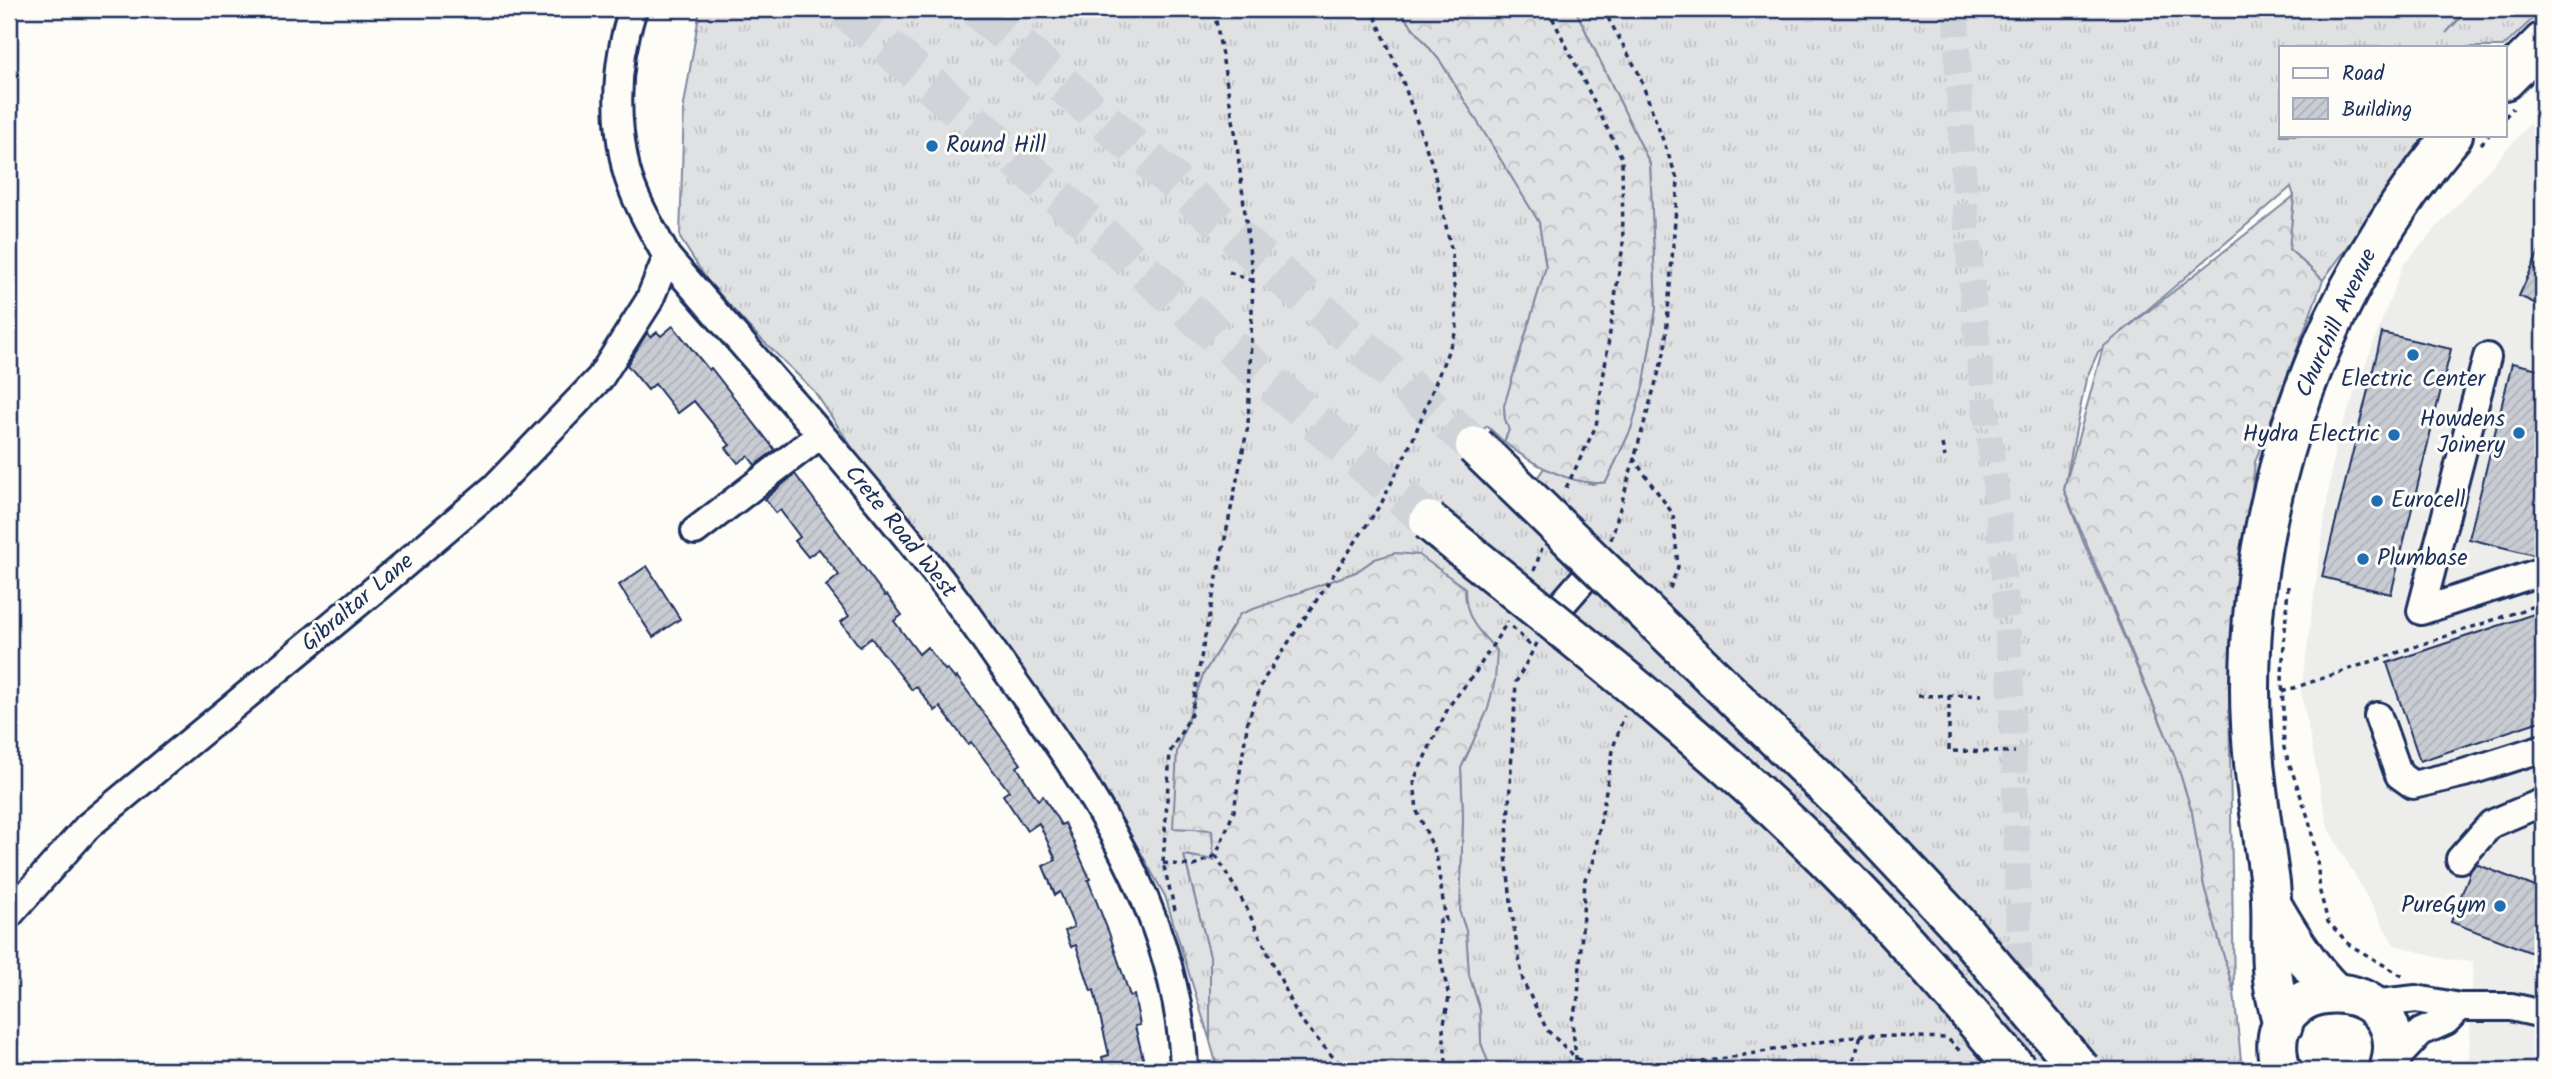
<svg xmlns="http://www.w3.org/2000/svg" width="2552" height="1079" font-family="Kalam,sans-serif">
<defs>
<pattern id="grass-tufts" width="24" height="20" patternUnits="userSpaceOnUse" patternTransform="scale(1.75)"><rect width="24" height="20" fill="#e0e1e3"/><path d="M3 7l-1-3M5 7V3M7 7l1-3M15 17l-1-3M17 17v-4M19 17l1-3" fill="none" stroke="#c0c1c5"/></pattern>
<pattern id="forest-crowns" width="20" height="18" patternUnits="userSpaceOnUse" patternTransform="scale(1.75)"><rect width="20" height="18" fill="#e0e1e3"/><path d="M2 6a3 3 0 1 1 6 0M12 15a3 3 0 1 1 6 0" fill="none" stroke="#c0c1c5"/></pattern>
<pattern id="building-hatch" width="6" height="6" patternUnits="userSpaceOnUse" patternTransform="scale(1.75)"><rect width="6" height="6" fill="#c9ccd3"/><path d="M-1 1l2-2M0 6l6-6M5 7l2-2" fill="none" stroke="#acb0b8"/></pattern>
</defs>
<rect width="100%" height="100%" fill="#fdfcf7"/>
<filter id="ink" filterUnits="userSpaceOnUse"><feTurbulence type="fractalNoise" baseFrequency=".0143" numOctaves="2"/><feDisplacementMap in="SourceGraphic" scale="14" xChannelSelector="R" yChannelSelector="G"/><feConvolveMatrix kernelMatrix="1 2 1 2 8 2 1 2 1" color-interpolation-filters="sRGB"/></filter>
<g filter="url(#ink)">
<path fill="#edeeec" d="M2543,109v961h-90l16,-13 4,-95 -28,-3 -51,-14 -66,-117 -27,-137 34,-246 68,-180z"/>
<path fill="url(#grass-tufts)" stroke="#7e88a0" stroke-width="2" fill-rule="evenodd" d="M700,9h698l43,53 98,160 7,45 -42,139 1,13 4,11 -5,12 -17,-16 -26,25 54,60 29,-43 48,16 14,-2 25,-53 13,-46 12,-75 -6,-144 -75,-155h892l-21,24 23,-24h74l-40,38h-222v88h150l-108,145 -34,-31 5,-53 -3,-9 -193,165 -12,27 -22,111 19,51 91,213 18,58 12,74 30,106 8,78 -379,-2 -8,2h-364l-10,-27 -1,-33 -11,-35 -3,-44 -6,-18 3,-97 -2,-48 10,-21 26,-96 -24,-26 -8,-20 -90,-46 -19,13 -116,42 -37,61 -26,77 -3,76 38,1 2,31 -30,-5 26,101v85l-45,-145 -56,-100 1,-3 -4,13 -211,-295 -81,-120 -66,-65 -41,-46 -27,-42 4,-133zM1492,550l-23,29 -21,-21z"/>
<path fill="url(#forest-crowns)" stroke="#7e88a0" stroke-width="2" d="M1398,9h177l75,155 6,144 -12,75 -13,46 -25,53c-31,6 -78,-20 -102,-40l5,-12 -4,-11 -1,-13 42,-139 -7,-45 -98,-160z
M2294,196l-5,53 34,31 -68,182 -26,234 5,296 -30,-106 -12,-74 -18,-58 -110,-264 39,-143z
M1395,553l24,2 46,33c0,31 12,41 32,63l-2,29 -7,29 -27,59 2,48 -3,97 6,18 3,44 11,35 1,33 10,27h-273l-8,-29v-85l-26,-101 30,5 -2,-30 -39,-2 4,-76 26,-77 37,-61 116,-42 19,-13z"/>
<path fill="url(#building-hatch)" stroke="#1b2f5e" stroke-width="2" d="M2543,243v64l-24,-11z
M673,326l36,44 2,-2 64,82 -20,15 -7,-9 -10,7 -12,-15 4,-3 -36,-44 -16,12 -23,-29 -7,6 -21,-25 20,-32 4,4 6,-5 4,4z
M2382,333l69,16 -60,245 -69,-17z
M2512,363l31,7v167l-5,19 -69,-17z
M795,474l90,122 2,-1 15,20 -8,6 25,33 8,-7 18,23 2,-1 8,10 2,-2 64,87 -4,3 21,33 5,-4 18,29 4,-2 25,56 -2,1 21,53 21,63 4,-1 6,30 -5,1 11,44h-41l-3,-13 7,-2 -15,-65 -3,1 -15,-46 -5,2 -6,-16 9,-4 -14,-35 -5,3 -12,-29 13,-6 -17,-37 -12,8 -24,-36 6,-4 -38,-49 -3,2 -28,-37 -5,4 -19,-25 -4,4 -41,-52 -11,9 -19,-25 8,-6 -23,-30 13,-11 -20,-26 -11,8 -13,-16 5,-4 -20,-27 -4,3 -11,-14z
M647,566l33,53 -27,18 -34,-52z
M2543,611v109l-123,41 -33,-98z
M2476,864l67,26v67l-92,-35 20,-52z"/>
<g fill="none" stroke-linecap="round" stroke-linejoin="round">
<path stroke="#d0d3d8" stroke-width="26" stroke-dasharray="26 13" stroke-linecap="butt" d="M1956,9c3,107 9,213 20,320 7,71 19,141 25,212 15,176 17,353 20,529"/>
<path stroke="#d0d3d8" stroke-width="38" stroke-dasharray="38 19" stroke-linecap="butt" d="M844,9l585,512
M977,9l498,437"/>
<g stroke="#1b2f5e" stroke-width="32">
<path id="minor" d="M633,9c-17,51 -19,106 -7,160 8,31 26,60 41,88 92,107 187,212 274,323 22,28 42,57 62,86 87,121 177,250 181,404
M2487,357l-66,254 122,-40
M695,531l125,-96
M1549,619l47,-54
M2378,716l21,59 14,10 51,-12 79,-25
M2460,859l31,-35 52,-22
M9,915l79,-89 291,-240 115,-98 106,-110 49,-77 18,-44
M2371,1004l45,-5 44,8h51l32,7
M2391,1064l30,-32 25,-11 14,-14"/>
</g>
<g stroke="#1b2f5e" stroke-width="44">
<path id="highway" d="M2505,80l38,-38
M2273,907c18,31 36,60 61,85
M2283,1025c-5,-19 -10,-38 -11,-57 -2,-29 1,-56 -2,-85 -9,-64 -20,-129 -20,-194 0,-203 73,-399 203,-554
M2281,1070c-31,-104 140,-100 108,0"/>
</g>
<path stroke="#1b2f5e" stroke-width="3.5" stroke-dasharray="5 5" stroke-linecap="butt" d="M1548,9l74,149 1,87 -27,181 -32,66
M1603,9l35,63 40,109 -13,169 -54,190
M2521,9l7,9
M2505,117l8,-9
M2481,144l8,-9
M1229,272l24,9
M1942,444l3,13
M1633,458l40,56 5,53 -10,26
M1534,571l8,-23
M2288,586l-6,88 2,74 25,72 8,39 3,33 8,30 22,23 54,32
M1512,627l21,21
M1537,643l-21,39 -10,174 8,72 9,53 24,49 29,28 25,12
M2282,692l261,-89
M1949,695v56l66,1
M1918,696l64,-1
M1163,863l31,3 22,-11
M1175,910l-12,-47 7,-111 21,-37 13,-74 44,-215 5,-145 -17,-144 -22,-128
M1348,1070l-15,-13 -34,-39 -53,-111 -30,-52 18,-44 14,-91 16,-41 118,-177 31,-63 44,-110 -5,-76 -19,-86 -31,-88 -30,-70
M1453,1070l-7,-9 -3,-32 6,-32 -9,-41v-36l6,1 -10,-67 -19,-43 -3,-31 35,-74 26,-33 33,-52
M1574,1070l2,-12 -4,-38 6,-22 7,-119 8,-15 21,-119 10,-29
M1673,1070l24,-7 164,-28 86,3 15,15
M1851,1070l10,-35"/>
<use href="#minor" stroke="#fdfcf7" stroke-width="26"/>
<use href="#highway" stroke="#fdfcf7" stroke-width="38"/>
<g stroke="#1b2f5e" stroke-width="44" stroke-linecap="butt">
<path id="highway-bridge" d="M1475,446l385,374 95,101 126,149
M1429,521c130,106 265,208 385,326 72,70 138,146 204,223"/>
</g>
<use href="#highway-bridge" stroke="#fdfcf7" stroke-width="38"/>
</g>
</g>
<g fill="#1f6fb2" stroke="#fdfcf7" stroke-width="2.5">
<circle cx="932" cy="146" r="7"/>
<circle cx="2413" cy="355" r="7"/>
<circle cx="2519" cy="433" r="7"/>
<circle cx="2394" cy="435" r="7"/>
<circle cx="2377" cy="501" r="7"/>
<circle cx="2363" cy="559" r="7"/>
<circle cx="2500" cy="906" r="7"/>
</g>
<g text-anchor="middle" dominant-baseline="central" stroke-width="6" stroke-linejoin="round" paint-order="stroke">
<g font-size="23" fill="#1b2f5e" stroke="#fdfcf7" text-anchor="start">
<text x="946" y="146">Round Hill</text>
<text x="2413" y="380" text-anchor="middle">Electric Center</text>
<text x="2505" y="420" text-anchor="end">Howdens<tspan x="2505" dy="26">Joinery</tspan></text>
<text x="2380" y="435" text-anchor="end">Hydra Electric</text>
<text x="2391" y="501">Eurocell</text>
<text x="2377" y="559">Plumbase</text>
<text x="2486" y="906" text-anchor="end">PureGym</text>
</g>
<g font-size="23" fill="#1b2f5e" stroke="#fdfcf7">
<text transform="translate(2337 323) rotate(-65)">Churchill Avenue</text>
<text transform="translate(900 532) rotate(51)">Crete Road West</text>
<text transform="translate(358 603) rotate(-40)">Gibraltar Lane</text>
</g>
</g>
<rect width="2552" height="1079" fill="none" stroke="#fdfcf7" stroke-width="35"/>
<rect x="18" y="18" width="2517" height="1044" fill="none" stroke="#1b2f5e" stroke-width="2.5" filter="url(#ink)"/>
<rect x="2279" y="46" width="228" height="91" fill="#fdfcf7" stroke="#a3aaba" stroke-width="2"/>
<rect x="2293" y="68" width="35" height="10" fill="#fdfcf7" stroke="#a3aaba" stroke-width="2"/>
<text x="2342" y="80" font-size="21" fill="#1b2f5e">Road</text>
<rect x="2293" y="98" width="35" height="21" fill="url(#building-hatch)" stroke="#a3aaba" stroke-width="2"/>
<text x="2342" y="116" font-size="21" fill="#1b2f5e">Building</text>
</svg>
